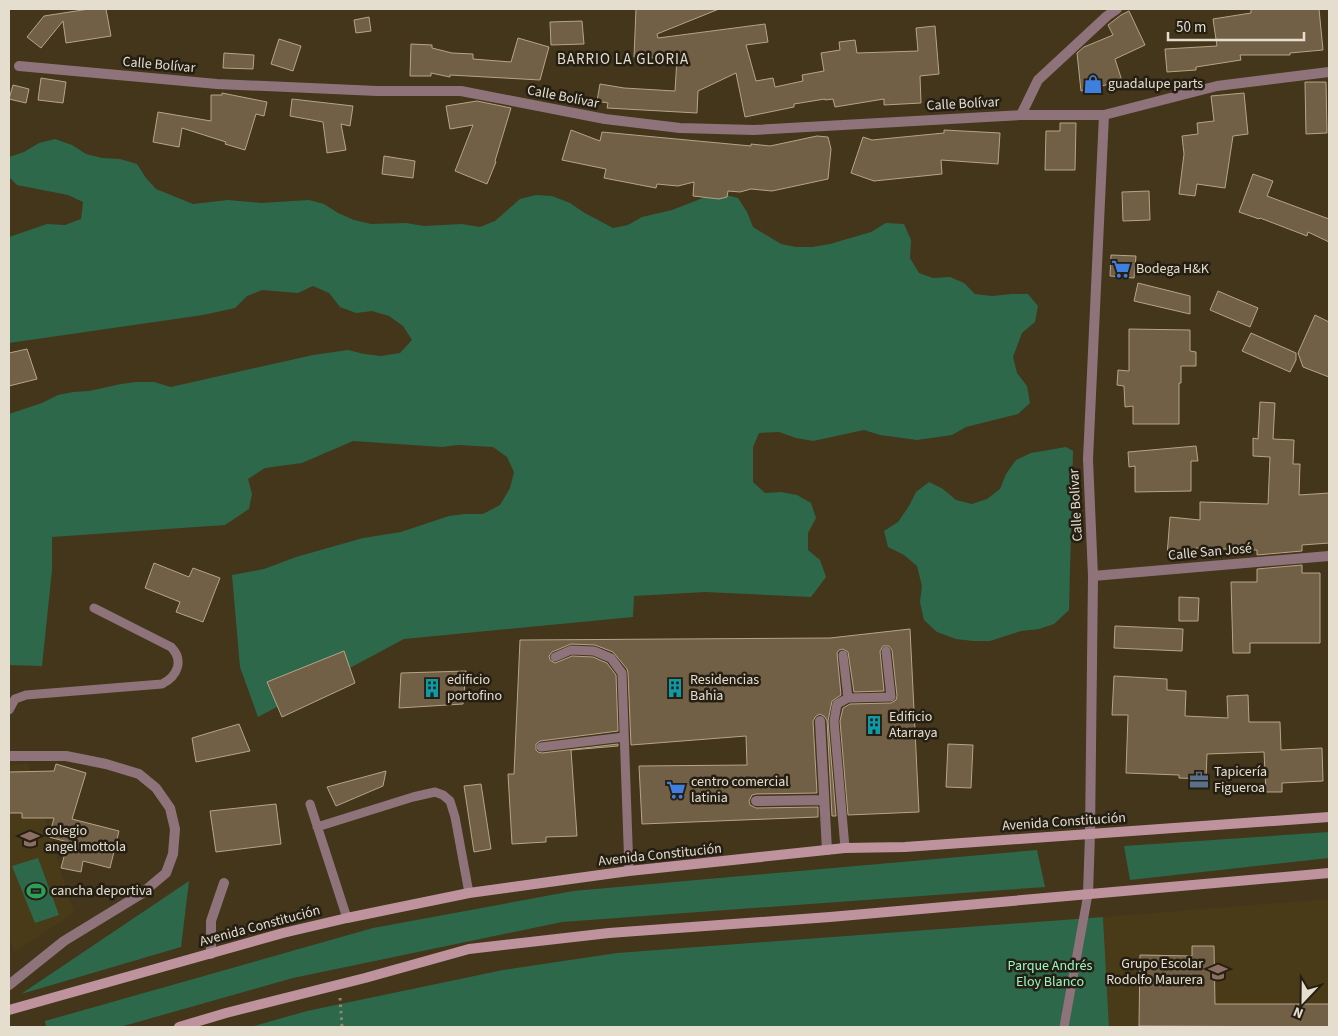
<svg xmlns="http://www.w3.org/2000/svg" width="1338" height="1036" font-family="'Source Sans 3',sans-serif">
<rect width="100%" height="100%" fill="#43361b"/>
<path fill="#4a3b18" d="M28,763l46,150 -60,39 -5,-13v-173z
M1329,899v128h-220l-6,-110z"/>
<path fill="#2d684b" d="M55,139l17,6 14,9 16,4 18,1 17,5 9,14 10,11 37,15 35,-4 33,3 48,-3 15,4 14,9 16,7 17,4 35,-1 18,3 38,-2 18,3 15,-6 25,-22 16,-4 16,1 18,7 13,9 30,16 15,-3 14,-8 30,-7 31,-12 19,-4 16,4 9,14 6,15 28,17 15,3h16l18,-3 41,-12 15,-9 18,1 7,16 -1,18 9,15 14,5 17,-1 14,6 11,11 17,2 19,-2h17l10,12 -3,16 -13,11 -9,24 4,16 10,13 3,17 -12,11 -52,13 -14,8 -35,5 -37,-5 -16,-5 -51,11 -17,-3 -17,-6 -20,1 -6,14v35l12,11 16,-1 16,3 14,8 5,15 -8,15v17l12,10 6,17 -15,20 -106,-5 -71,4 -1,21 -229,22 -146,78 -18,-50 -8,-92 32,-6 32,-12 67,-19 38,-6 48,-16 16,-2h18l17,-9 10,-17 4,-16 -7,-15 -14,-10 -35,-2 -16,2 -89,-6 -51,22 -37,5 -17,11 4,15 -3,15 -24,16 -173,12v33l-10,96 -33,-1v-251l33,-11 16,-8 15,-3 16,-1 32,-7 15,-2h18l17,5 142,-32 35,-5 16,4 17,2 19,-3 12,-13 -9,-14 -14,-10 -17,-5 -16,2 -16,-6 -11,-14 -16,-7 -15,7 -36,-3 -15,6 -12,12 -32,7 -194,28v-106l38,-13 18,1 16,-6 2,-17 -15,-7 -51,-10 -8,-8v-20l15,-5 15,-9z
M1066,447l7,4 -4,159 -15,14 -15,5 -18,2 -31,10h-17l-17,-2 -19,-7 -13,-12 -4,-18 2,-16 -5,-20 -13,-11 -16,-8 -4,-16 14,-9 11,-16 7,-14 13,-10 14,7 13,11 16,4 15,-5 13,-10 6,-15 10,-14 15,-7z
M1329,832v26l-199,22 -6,-34z
M1037,850l8,37 -483,35 -269,56 -173,49h-74l-1,-6 328,-93 200,-37z
M38,858l21,57 -24,8 -23,-57z
M189,881l-8,66 -160,47z
M1103,917l6,110h-859l57,-16 196,-41 114,-17z"/>
<path fill="#726046" stroke="#b7a488" d="M89,9h17l5,27 -45,7 -3,-22 -22,27 -14,-11 17,-21z
M636,9h83l-62,25 1,4 107,-14 3,18 -22,3 10,36 17,-3 2,9 28,-6 -1,-6 22,-4 -3,-18 19,-3 -1,-8 16,-2 2,13 61,-2 -2,-23 19,-2 4,48 -19,2 1,27 -37,2v-6l-49,8 -2,-8 -8,1v-1l-31,5v3l-49,10 -9,-44 -38,18 -1,22 -90,-5 1,-5 -11,-2 3,-17 24,4 51,3 2,-32 -43,-2z
M1251,9h68l4,41 -33,3v2h-50l1,5 -45,7v3l-29,2 -2,-23 52,-3 -4,-27 38,-6z
M1129,11l16,34 -30,14 7,22 -41,10 -4,-38 7,-6 29,-12 -5,-10 13,-10z
M369,17l2,14 -15,2 -2,-13z
M582,21l2,23 -33,1 -1,-23z
M518,38l31,9 -9,33 -90,-5v2l-19,-4v3h-21l1,-32 21,1v3l20,5 21,1v5l38,3z
M279,39l22,7 -8,25 -22,-7z
M224,53l30,2 -1,14 -30,-1z
M41,78l25,4 -3,21 -25,-3z
M1305,82h21l1,51 -21,1z
M13,85l16,4 -3,14 -17,-4z
M222,93l45,9 -3,14 -8,-2 -11,36 -20,-6 1,-2 -44,-14 -3,19 -26,-5 5,-30 53,9v-26h11z
M1244,93l4,41 -15,2 -8,52 -28,-4 -2,12 -16,-2 5,-40 -2,-18 16,-2 -1,-11 17,-2 -3,-25z
M292,99l61,7 -3,20 -9,-2 5,26 -19,3 -4,-31 -33,-6z
M477,101l34,7 -16,53 1,1 -9,22 -32,-13 18,-46 -23,4 -4,-23z
M1060,123h16l-1,47h-30l1,-39h14z
M571,130l29,11 2,-9 149,14v-2l19,2 47,-10 11,1 3,12 -3,30 -56,12 -21,-2 -11,3 -12,-1 -1,6 -8,2 -26,-3 1,-14 -16,4 -21,-2 -1,4 -52,-10 2,-9 -44,-9z
M944,130l56,3 -2,31 -57,-4 1,14 -68,7 -23,-8 12,-36 9,3 72,-7z
M384,156l31,5 -2,17 -31,-4z
M1253,174l20,7 -6,15 62,23v23l-21,-10 -1,4 -47,-18 -1,1 -20,-7z
M1149,191l1,29 -27,1 -1,-29z
M1111,255l25,1 -2,22 -24,-2z
M1138,283l52,13v18l-56,-13z
M1218,291l40,17 -8,19 -40,-17z
M1315,315l14,7v55l-26,-10 -5,-14z
M1129,329l61,1v21l6,1v14h-15v17h-2v41h-46v-18l-8,1 -1,-21 -7,-1 1,-15 11,1z
M1251,333l45,20v7l-6,12 -48,-21z
M27,349l10,30 -28,7v-33z
M1260,402l15,1 -2,36 21,1 -1,24h7l-1,31 30,-2v50l-27,2v6l-45,4v-5l-61,-2 -1,11 -28,-3 3,-39 30,3v-18l68,2 2,-47 -17,-1v-18l5,1z
M1196,446l2,15h-7v30l-56,1v-26l-6,1 -1,-15z
M154,563l35,14 4,-9 27,10 -17,44 -27,-10 4,-10 -35,-14z
M1302,565v8h18v70h-70v10h-17l-2,-71h26v-13z
M1179,597l20,1 -1,23h-19z
M1115,626l68,3 -1,22 -68,-3z
M910,629l9,183 -71,3 -8,-94 3,-13 7,-4 41,-1 5,-3 1,-4 -5,-46 -3,-4h-6l-3,5 4,40 -30,1 -6,-40 -5,-3 -4,1 -2,3 4,42 -9,6 -4,20 8,95h-4l-5,-95 -2,-4 -5,-3 -4,2 -3,5 4,72 -61,1 -4,1 -3,6 1,4 6,3 62,-1v10l-176,7 -3,-58 108,-1 -1,-29 -115,9 -3,-72 -1,-4 -14,-17 -18,-7 -24,-1 -19,8 -3,4 1,4 5,3 17,-7 21,1 14,6 9,12 2,56 -78,10 -4,3v6l2,2 4,1 76,-9v2l-47,4 6,86 -31,1v5l-34,2 -4,-70h6l6,-134 310,-2z
M344,651l11,32 -73,34 -15,-35z
M466,671l-3,33 -64,4 2,-35z
M1114,676l53,3v11l19,1 -1,25 43,2 -1,-22 21,-1 1,27h31l1,28 41,-2 1,33 -41,2v9h-16l-2,-40 -57,2 -1,25 -27,-1v-3l-53,-2 2,-58h-16z
M239,724l11,27 -54,11 -4,-24z
M948,744l25,1 -2,43 -25,-1z
M56,764l30,9 -14,46 47,12 -9,37 -27,-7 -2,11 -20,-4 7,-26 -19,-5 5,-19h-32v-5h-13v-41l45,-1z
M386,771l-3,15 -47,20 -9,-19z
M481,784l10,65 -17,3 -10,-66z
M276,804l5,40 -65,8 -6,-41z
M1192,946h22l1,58h114v23l-190,-1 1,-71 52,1z"/>
<g fill="none" stroke-linecap="round" stroke-linejoin="round">
<path stroke="#908670" stroke-width="3" stroke-dasharray="2.5 4" stroke-linecap="butt" d="M340,998l2,29"/>
<path stroke="#8f737a" stroke-width="9" d="M843,655l5,43
M555,657l16,-7 23,1 17,7 11,15 7,198
M9,710l6,-11 11,-4 136,-11c16,-8 22,-24 9,-37l-77,-39
M541,747l83,-10
M310,804l37,114
M317,827l96,-30 22,-5 8,3 7,6 5,16 14,76
M845,848l-11,-127 3,-17 11,-6 43,-1 -5,-46
M1064,1027l24,-133"/>
<path stroke="#8f737a" stroke-width="10" d="M19,66l198,18 160,7h84l144,28 75,9 74,2 267,-15h83
M1021,115l17,-35 69,-64 10,-7
M1093,576l236,-20
M820,721l7,129
M9,756h57l40,8 33,10 17,14 14,20 5,21 -2,25 -7,19 -25,21 -77,47 -55,44
M756,801l67,-1
M1088,894l2,-60 3,-258 -5,-117 16,-344 113,-29 112,-14
M211,954v-33l13,-38"/>
<path stroke="#bf939e" stroke-width="10" d="M9,1010l274,-77 64,-15 122,-25 160,-22 216,-23 60,-1 424,-30
M179,1027l47,-14 139,-35 104,-29 140,-16 221,-16 499,-44"/>
</g>
<defs>
<g id="shop-bare" transform="scale(1.5)"><path d="M-5-2.5h2.3a2.7 3.5 0 0 1 5.4 0H5L5.5 6h-11ZM-1.5-2.5h3a1.5 2.3 0 0 0-3 0Z" fill="#3f7fe0" stroke="#241e13" stroke-width="2.5" paint-order="stroke"/></g>
<g id="supermarket-bare" transform="scale(1.5)"><path d="M-6-5.5h2.5l.6 2H6L4.5 2H-2.5L-4.4-4H-6ZM-1.5 3.2a1.3 1.3 0 1 0 .1 0ZM3 3.2a1.3 1.3 0 1 0 .1 0Z" fill="#3f7fe0" stroke="#241e13" stroke-width="2.5" paint-order="stroke"/></g>
<g id="building-bare" transform="scale(1.5)"><path d="M-4-6H4V6H1V3H-1V6H-4ZM-2.5-4.3h1.7v1.8h-1.7ZM.8-4.3h1.7v1.8H.8ZM-2.5-1h1.7V.8h-1.7ZM.8-1h1.7V.8H.8Z" fill="#0f9aa8" stroke="#241e13" stroke-width="2.5" paint-order="stroke"/></g>
<g id="office-bare" transform="scale(1.5)"><path d="M-6-3h4V-5.5h4V-3h4V5H-6ZM-1-4.5V-3h2v-1.5ZM-6 0V1H6V0Z" fill="#5c6f8a" stroke="#241e13" stroke-width="2.5" paint-order="stroke"/></g>
<g id="school-bare" transform="scale(1.5)"><path d="M0-5L7-2L0 1L-7-2ZM-4 1L0 2.5L4 1V4Q0 6-4 4Z" fill="#8d6e63" stroke="#241e13" stroke-width="2.5" paint-order="stroke"/></g>
<g id="stadium-bare" transform="scale(1.5)"><path d="M0-5a6.5 5 0 1 0 0 10a6.5 5 0 1 0 0-10ZM-3.5-1.8h7v3.6h-7Z" fill="#2e9e5b" stroke="#241e13" stroke-width="2.5" paint-order="stroke"/></g>
</defs>
<g fill-rule="evenodd">
<use href="#shop-bare" x="1093" y="84"/>
<use href="#supermarket-bare" x="1121" y="269"/>
<use href="#building-bare" x="432" y="688"/>
<use href="#building-bare" x="675" y="688"/>
<use href="#building-bare" x="874" y="725"/>
<use href="#office-bare" x="1199" y="780"/>
<use href="#supermarket-bare" x="676" y="790"/>
<use href="#school-bare" x="30" y="839"/>
<use href="#stadium-bare" x="36" y="891"/>
<use href="#school-bare" x="1218" y="972"/>
</g>
<g text-anchor="middle" dominant-baseline="central" stroke-width="5" stroke-linejoin="round" paint-order="stroke">
<g font-size="14" fill="#e5ddce" stroke="#241e13">
<text transform="translate(159 65) rotate(5)">Calle Bolívar</text>
<text transform="translate(563 97) rotate(11)">Calle Bolívar</text>
<text transform="translate(963 104) rotate(-3)">Calle Bolívar</text>
<text transform="translate(1076 505) rotate(-93)">Calle Bolívar</text>
<text transform="translate(1210 552) rotate(-5)">Calle San José</text>
<text transform="translate(1064 822) rotate(-4)">Avenida Constitución</text>
<text transform="translate(660 855) rotate(-6)">Avenida Constitución</text>
<text transform="translate(260 926) rotate(-15)">Avenida Constitución</text>
</g>
<g font-size="14" fill="#e5ddce" stroke="#241e13" text-anchor="start">
<text x="1108" y="84">guadalupe parts</text>
<text x="1136" y="269">Bodega H&amp;K</text>
<text x="447" y="680">edificio<tspan x="447" dy="16">portofino</tspan></text>
<text x="690" y="680">Residencias<tspan x="690" dy="16">Bahia</tspan></text>
<text x="889" y="717">Edificio<tspan x="889" dy="16">Atarraya</tspan></text>
<text x="1214" y="772">Tapicería<tspan x="1214" dy="16">Figueroa</tspan></text>
<text x="691" y="782">centro comercial<tspan x="691" dy="16">latinia</tspan></text>
<text x="45" y="831">colegio<tspan x="45" dy="16">angel mottola</tspan></text>
<text x="51" y="891">cancha deportiva</text>
<text x="1203" y="964" text-anchor="end">Grupo Escolar<tspan x="1203" dy="16">Rodolfo Maurera</tspan></text>
</g>
<g font-size="14" fill="#9bf6c6" stroke="#241e13">
<text x="1050" y="966">Parque Andrés<tspan x="1050" dy="16">Eloy Blanco</tspan></text>
</g>
<g font-size="15" letter-spacing="1" fill="#e5ddce" stroke="#241e13">
<text x="623" y="59">BARRIO LA GLORIA</text>
</g>
</g>
<rect width="1338" height="1036" fill="none" stroke="#e5ddce" stroke-width="20"/>
<g transform="translate(1303 1001) rotate(202)" stroke="#241e13" stroke-width="4" paint-order="stroke">
<path d="M0-4L9 19L0 12L-9 19Z" fill="#e5ddce"/>
<text y="-8" font-size="14" font-weight="bold" text-anchor="middle" fill="#e5ddce">N</text>
</g>
<path d="M1168 32v8h136v-8" fill="none" stroke="#e5ddce" stroke-width="2.5"/>
<text x="1176" y="32" font-size="15" fill="#e5ddce" stroke="#241e13" stroke-width="4" paint-order="stroke">50 m</text>
</svg>
